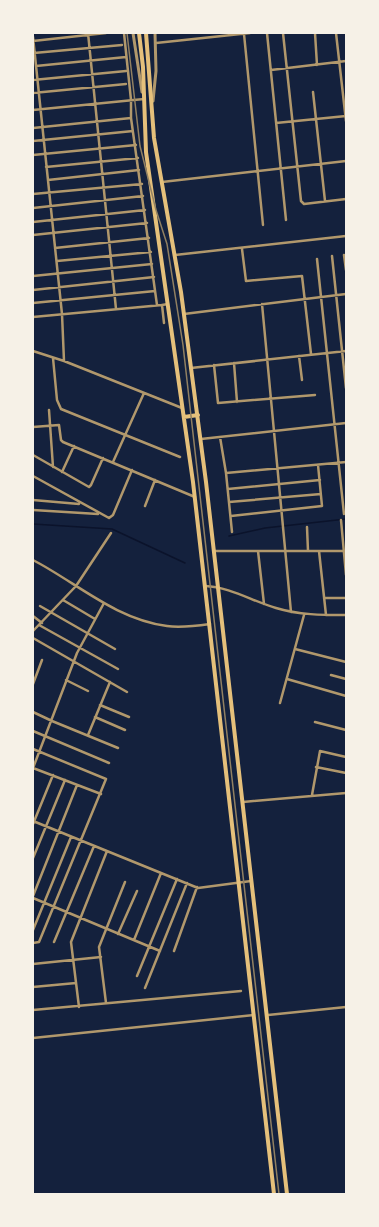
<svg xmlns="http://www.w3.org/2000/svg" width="379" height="1227" font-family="'Work Sans',sans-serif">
<rect width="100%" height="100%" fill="#14213d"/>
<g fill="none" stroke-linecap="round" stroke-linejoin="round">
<path stroke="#0b132b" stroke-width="1.5" d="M33,524l79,5 73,34
M229,536l36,-8 81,-9"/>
<path stroke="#b1986c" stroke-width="2.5" d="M88,33l28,276
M124,33l7,67v18l26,187
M267,33l19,187
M283,33l18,168 3,3 42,-5
M315,33l2,32
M336,33l10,88
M244,34l19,191
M33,37l29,277 2,47
M33,41l73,-8
M156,43l94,-10
M34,53l88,-8
M36,66l90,-9
M271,70l75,-9
M33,80l93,-9
M313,92l12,109
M33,93l93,-9
M33,110l111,-11
M276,123l70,-7
M33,128l98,-10
M33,141l100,-10
M33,155l103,-10
M46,167l92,-9
M48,180l91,-10
M162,182l184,-21
M33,194l109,-10
M33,208l110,-12
M33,222l112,-12
M33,235l114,-12
M55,248l94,-10
M242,249l4,32 56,-5 9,78
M175,255l171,-19
M344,255l2,15
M332,256l14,132
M317,259l27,255
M57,261l94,-9
M33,276l119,-12
M33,290l121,-13
M33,303l122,-12
M262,304l29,308
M184,314l162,-20
M33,317l129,-12
M164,323l-2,-18 6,-1
M33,351l31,10 118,47
M299,356l3,24
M53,358l4,42 4,9 119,48
M234,363l3,39
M214,365l4,38 97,-8
M191,368l155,-17
M49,410l4,57
M33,427l26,-2 2,15 2,2 132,55
M220,437l6,36 120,-11
M201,439l145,-16
M33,455l56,32 2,-2 12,-27
M113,462l31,-69
M62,472l12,-26
M226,473l6,59
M33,476l76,42 4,-3 19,-45
M228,489l92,-9
M33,500l46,4
M229,502l92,-8
M145,506l10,-26
M33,510l65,4
M231,516l91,-10 -4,-41
M341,520l5,55
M307,527l1,24
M214,551h132
M258,551l6,53
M319,551l7,64
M33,560c44,23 82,59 134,66 13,2 29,0 43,-2
M205,586c25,1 47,15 71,22 23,7 46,7 70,7
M324,598h22
M63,600l32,19
M40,606l75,43
M33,616l9,7
M39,625l79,44
M33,631l43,-45 35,-53
M33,638l94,54
M295,649l51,13
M331,675l15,4
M287,679l59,17
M66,680l22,11
M33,684l9,-24
M280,703l24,-88
M100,705l29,12
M33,712l19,9 66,27
M95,717l30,13
M315,722l31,8
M33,731l76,32
M88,735l22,-53
M33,749l73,30 -67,163 -6,1
M316,767l30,6
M33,768l44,-115 27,-50
M33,768l68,26
M312,795l8,-44 26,6
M243,802l103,-9
M33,821l165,67 53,-7
M33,824l20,-49
M33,858l32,-78
M33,896l44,-111
M33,898l127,53
M33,930l38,-93
M118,934l19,-43
M134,940l27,-67
M54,942l40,-96
M174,951l23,-64
M33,964l68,-7
M137,976l40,-97
M33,987l43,-4
M145,988l42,-105
M106,1003l-7,-56 26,-65
M79,1007l-8,-65 36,-91
M33,1010l208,-19
M268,1015l78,-8
M33,1038l221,-23"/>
<path stroke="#b1986c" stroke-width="3" d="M133,33l9,59
M153,101l3,-30 -1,-38"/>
<path stroke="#e5c07b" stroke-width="4" d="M139,33l4,34 3,85 47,330 81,712
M146,33l8,105 27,154 25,190 81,712
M184,417l14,-2"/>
<path stroke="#918062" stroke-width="1.5" d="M127,33l13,113 16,64 11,34 16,101 96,849"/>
</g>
<rect width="379" height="1227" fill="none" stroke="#f6f1e7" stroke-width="68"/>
</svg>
